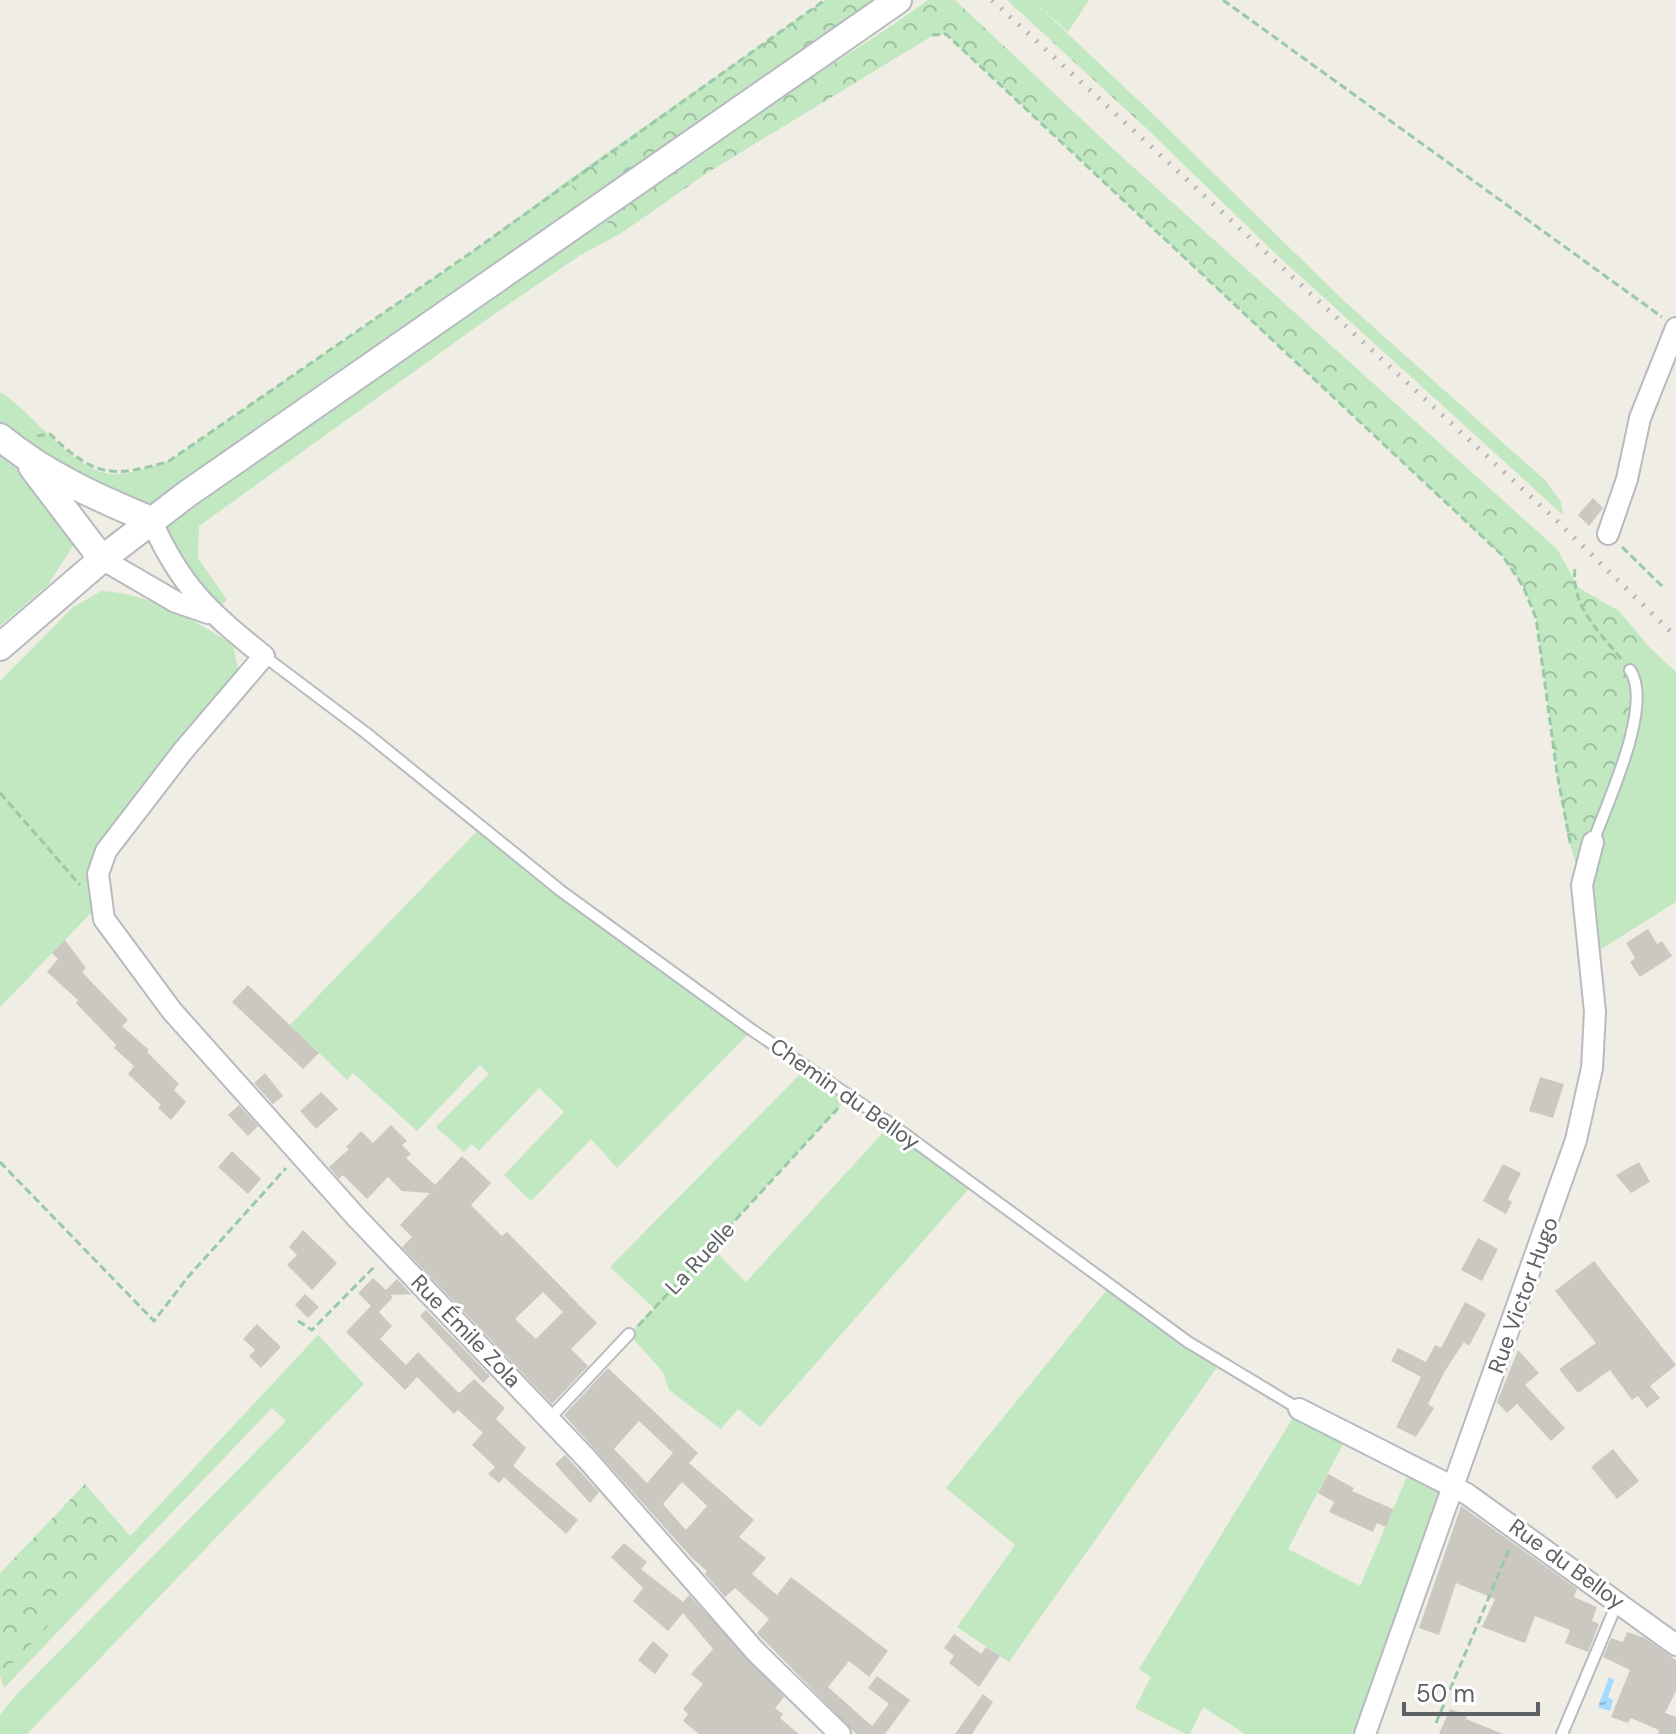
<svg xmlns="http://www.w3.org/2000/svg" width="1676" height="1734" font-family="'DM Sans',sans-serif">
<defs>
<pattern id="forest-crowns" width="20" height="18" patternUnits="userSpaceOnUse" patternTransform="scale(2)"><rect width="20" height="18" fill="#c1e8c1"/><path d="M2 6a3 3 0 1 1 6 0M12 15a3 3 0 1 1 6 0" fill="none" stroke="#a0bfa1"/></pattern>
<pattern id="water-ripples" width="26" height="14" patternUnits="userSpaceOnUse" patternTransform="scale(2)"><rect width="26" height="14" fill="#a6daff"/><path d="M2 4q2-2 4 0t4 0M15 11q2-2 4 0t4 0" fill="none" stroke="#8ab4d2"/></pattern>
</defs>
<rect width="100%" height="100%" fill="#f0ede5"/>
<path fill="#c1e8c1" d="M1032,0h57l-21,32z
M1156,117l186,182 204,182 15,21 2,13 -286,-260 -131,-127z
M567,181l38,40 18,11 -44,24 -89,61 -291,209 -1,32 29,42 -16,14 -60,-94 -124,-61 55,73 -34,53 -48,41v-234c35,21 73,81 114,82 19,0 37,-7 55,-13l303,-209z
M101,591c49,2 91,28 132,54l5,24 -2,23 -130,159 -12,59 -94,97v-326l72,-73z
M1650,648l26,24v230l-87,55 4,-115 37,-172z
M481,827l271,203 -135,138 -26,-29 -60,62 -27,-26 60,-63 -25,-24 -60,63 -7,-7 -8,8 -28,-25 53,-53 -9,-9 -63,66 -64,-58 -6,7 -57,-55z
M807,1067l42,29 -138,151 35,35 145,-158 82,60 -213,243 -22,-18 -17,20 -52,-39 -6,-18 -34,-38 25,-26 -44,-41z
M1110,1286l110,77 -211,299 -52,-35 58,-82 -69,-57z
M318,1335l46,49 -337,350h-27v-19l17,-21 269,-273 -14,-13 -268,280 -4,-12z
M1294,1416l55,17 -61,116 72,37 52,-121 43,22 -90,247h-120l-42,-27 -13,27h-5l-50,-26 16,-31 -12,-8z"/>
<path fill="url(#forest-crowns)" d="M825,0h49l-260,181 -30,18 -17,-18z
M928,0h27l156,147 446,402 22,39 40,23 31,37 -20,22 5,52 -53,163 -15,-51 -10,-61 -21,-155 -13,-32 -21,-31 -556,-521 -14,2 -225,137 -84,59 -18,-11c29,-16 49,-43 76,-61 81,-55 167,-102 247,-160z
M1007,0h25l124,117 -10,11z
M85,1484l47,54 -132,138v-103z"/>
<path fill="url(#water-ripples)" d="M1609,1677l5,3 -6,17 5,3 -3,11 -12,-4z"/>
<path fill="#cbc8c2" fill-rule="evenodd" d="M1593,498l10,10 -14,18 -11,-11z
M1648,929l9,15 5,-3 10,15 -32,21 -10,-15 5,-4 -9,-15z
M65,940l21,28 -4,4 46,48 -6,6 27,24 -2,2 32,32 -5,6 12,12 -15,18 -13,-12 3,-3 -33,-31 6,-8 -20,-18 2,-3 -40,-42 2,-3 -31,-28 11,-13 -6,-6z
M248,985l71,68 -16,16 -71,-67z
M265,1073l18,23 -10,8 -19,-21z
M1540,1077l24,7 -11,34 -24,-7z
M321,1092l17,17 -22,20 -16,-18z
M239,1105l19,21 -10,10 -20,-21z
M391,1125l16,16 -5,4 9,9 -5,4 29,27 27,-29 29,27 -20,22 31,31 5,-4 90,91 -26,26 17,17 -36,38 -150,-157 10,-10 -12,-12 30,-32 -28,-2 -14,-14 -21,22 -24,-24 -4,4 -10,-12 20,-18 -3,-2 15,-16 12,12zM543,1292l20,20 -27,27 -21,-20z
M232,1151l29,28 -13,15 -30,-27z
M1639,1162l11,20 -19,11 -15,-18z
M1503,1164l18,9 -13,26 4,3 -6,12 -23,-13z
M303,1230l34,33 -25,27 -25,-25 10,-10 -8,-8z
M1478,1238l20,11 -16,32 -21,-11z
M1594,1261l82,104 -26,21 10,12 -13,10 -9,-12 -6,4 -22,-30 -32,23 -19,-24 37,-26 -41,-52z
M373,1278l13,12 11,-11 14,15 -21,1 3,2 -14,15 13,14 -12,13 26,26 12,-13 41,41 15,-14 31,29 -9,11 30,29 -13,18 65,54 -12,14 -62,-57 -5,6 -11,-9 7,-7 -23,-22 11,-12 -25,-23 -4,4 -37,-37 -12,13 -59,-58 25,-26 -13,-13z
M305,1294l14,13 -11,11 -13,-13z
M1465,1302l21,12 -17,32 -5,-4 -19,29 -17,33 6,4 -18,29 -20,-10 25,-50 -30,-16 7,-13 28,14 9,-17 6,3z
M426,1310l64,66 -7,7 -63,-67z
M257,1324l24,23 -20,21 -12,-12 6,-6 -12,-11z
M1518,1350l21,23 -14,12 40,43 -14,13 -34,-37 -10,9 -10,-11z
M608,1368l90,85 -9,10 65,57 -15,17 27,21 -14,16 25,21 14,-18 97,74 -19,26 -20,-16 -21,26 44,39 17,-22 -21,-16 9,-12 33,24 -25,34h-28l-5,-4 -95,-97 12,-14 -34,-31 -10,9 -20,-23 2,-3 -16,-14 -127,-142zM639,1421l34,32 -26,30 -33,-34zM682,1482l25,24 -21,24 -23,-26z
M1613,1449l26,32 -22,18 -26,-32z
M565,1455l34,37 -9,11 -35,-39z
M1328,1474l26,14 -2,3 41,18 -7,18 -9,-4 -4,9 -44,-20 5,-10 -16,-9z
M1461,1506l116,83 -3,8 23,10 -5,14 7,3 -11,28 -23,-9 5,-13 -35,-14 -10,27 -43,-16 13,-28 -39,-16 -17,52 -20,-7z
M624,1543l23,19 -6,7 42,33 6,-7 95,102 -9,11 8,6 -3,4 19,16h-100l-16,-13 5,-7 -5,-5 20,-25 -12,-10 22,-25 -30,-36 -15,18 -35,-30 10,-13 -32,-31z
M1627,1632l18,6 31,22v31l-11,22 11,4v17h-18l1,-4 -28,-12 -3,5 -17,-6 19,-47 -27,-13 8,-19 12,4z
M954,1634l27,20 5,-7 14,9 -21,31 -30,-24 5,-7 -10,-8z
M653,1641l16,14 -14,19 -17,-14z
M983,1694l10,8 -21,32h-17z
M1450,1709l17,6 -1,4 37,15h-64z"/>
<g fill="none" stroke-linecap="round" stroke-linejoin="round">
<g stroke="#b7bbbf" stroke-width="14">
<path id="service" d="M264,656l102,77 195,158 191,139 139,94 297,218 111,67
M1593,842c14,-39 61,-137 37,-172
M549,1419l80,-85
M1562,1734l56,-133"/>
</g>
<g stroke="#b7bbbf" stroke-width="24">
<path id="minor" d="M151,520c30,67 57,91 113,136l-81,95 -77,100 -8,23 6,45 68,92 185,207 230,241 169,193 84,82
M1608,534l19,-55 13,-61 36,-90
M102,559l74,43 32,11
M1299,1409l168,85 209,151
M1365,1734l211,-594 16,-72 3,-56 -13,-127 11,-43"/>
</g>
<g stroke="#b7bbbf" stroke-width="30">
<path id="tertiary" d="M0,437c45,37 97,61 151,83
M32,467l70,92
M0,647l102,-88 85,-65 711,-494"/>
</g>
<path stroke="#99c9a6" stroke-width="3" stroke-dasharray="8 4" stroke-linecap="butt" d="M1223,0l439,317
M932,35l14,-1 556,521 21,31 13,32 21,155 14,74
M37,436l13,-2c43,42 62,45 119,27l303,-209 353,-252
M1622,547l40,39
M1575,569c-5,36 26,65 48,92
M0,793l80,92
M0,1162l154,159 34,-44 98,-109
M298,1321l14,9 63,-64
M638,1326l203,-221
M1436,1723l74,-176"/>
<use href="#service" stroke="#fff" stroke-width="10"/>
<use href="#minor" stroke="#fff" stroke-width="20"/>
<use href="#tertiary" stroke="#fff" stroke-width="26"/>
<path stroke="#b4b5b6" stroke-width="5" stroke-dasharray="2 10" stroke-linecap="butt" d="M992,0l562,518 122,119"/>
</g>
<g text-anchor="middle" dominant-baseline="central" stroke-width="6" stroke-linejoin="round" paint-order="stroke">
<g font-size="22" fill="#5d6166" stroke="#fff">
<text transform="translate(845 1094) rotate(35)">Chemin du Belloy</text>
<text transform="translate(700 1258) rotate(-47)">La Ruelle</text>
<text transform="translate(1523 1295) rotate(-70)">Rue Victor Hugo</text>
<text transform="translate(466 1331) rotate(46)">Rue Émile Zola</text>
<text transform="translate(1567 1564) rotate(36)">Rue du Belloy</text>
</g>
</g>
<path d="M1404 1702v12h134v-12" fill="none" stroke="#5d6166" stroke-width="4"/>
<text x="1416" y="1702" font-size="24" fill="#5d6166" stroke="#ffffff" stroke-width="6" paint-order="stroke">50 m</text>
</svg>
